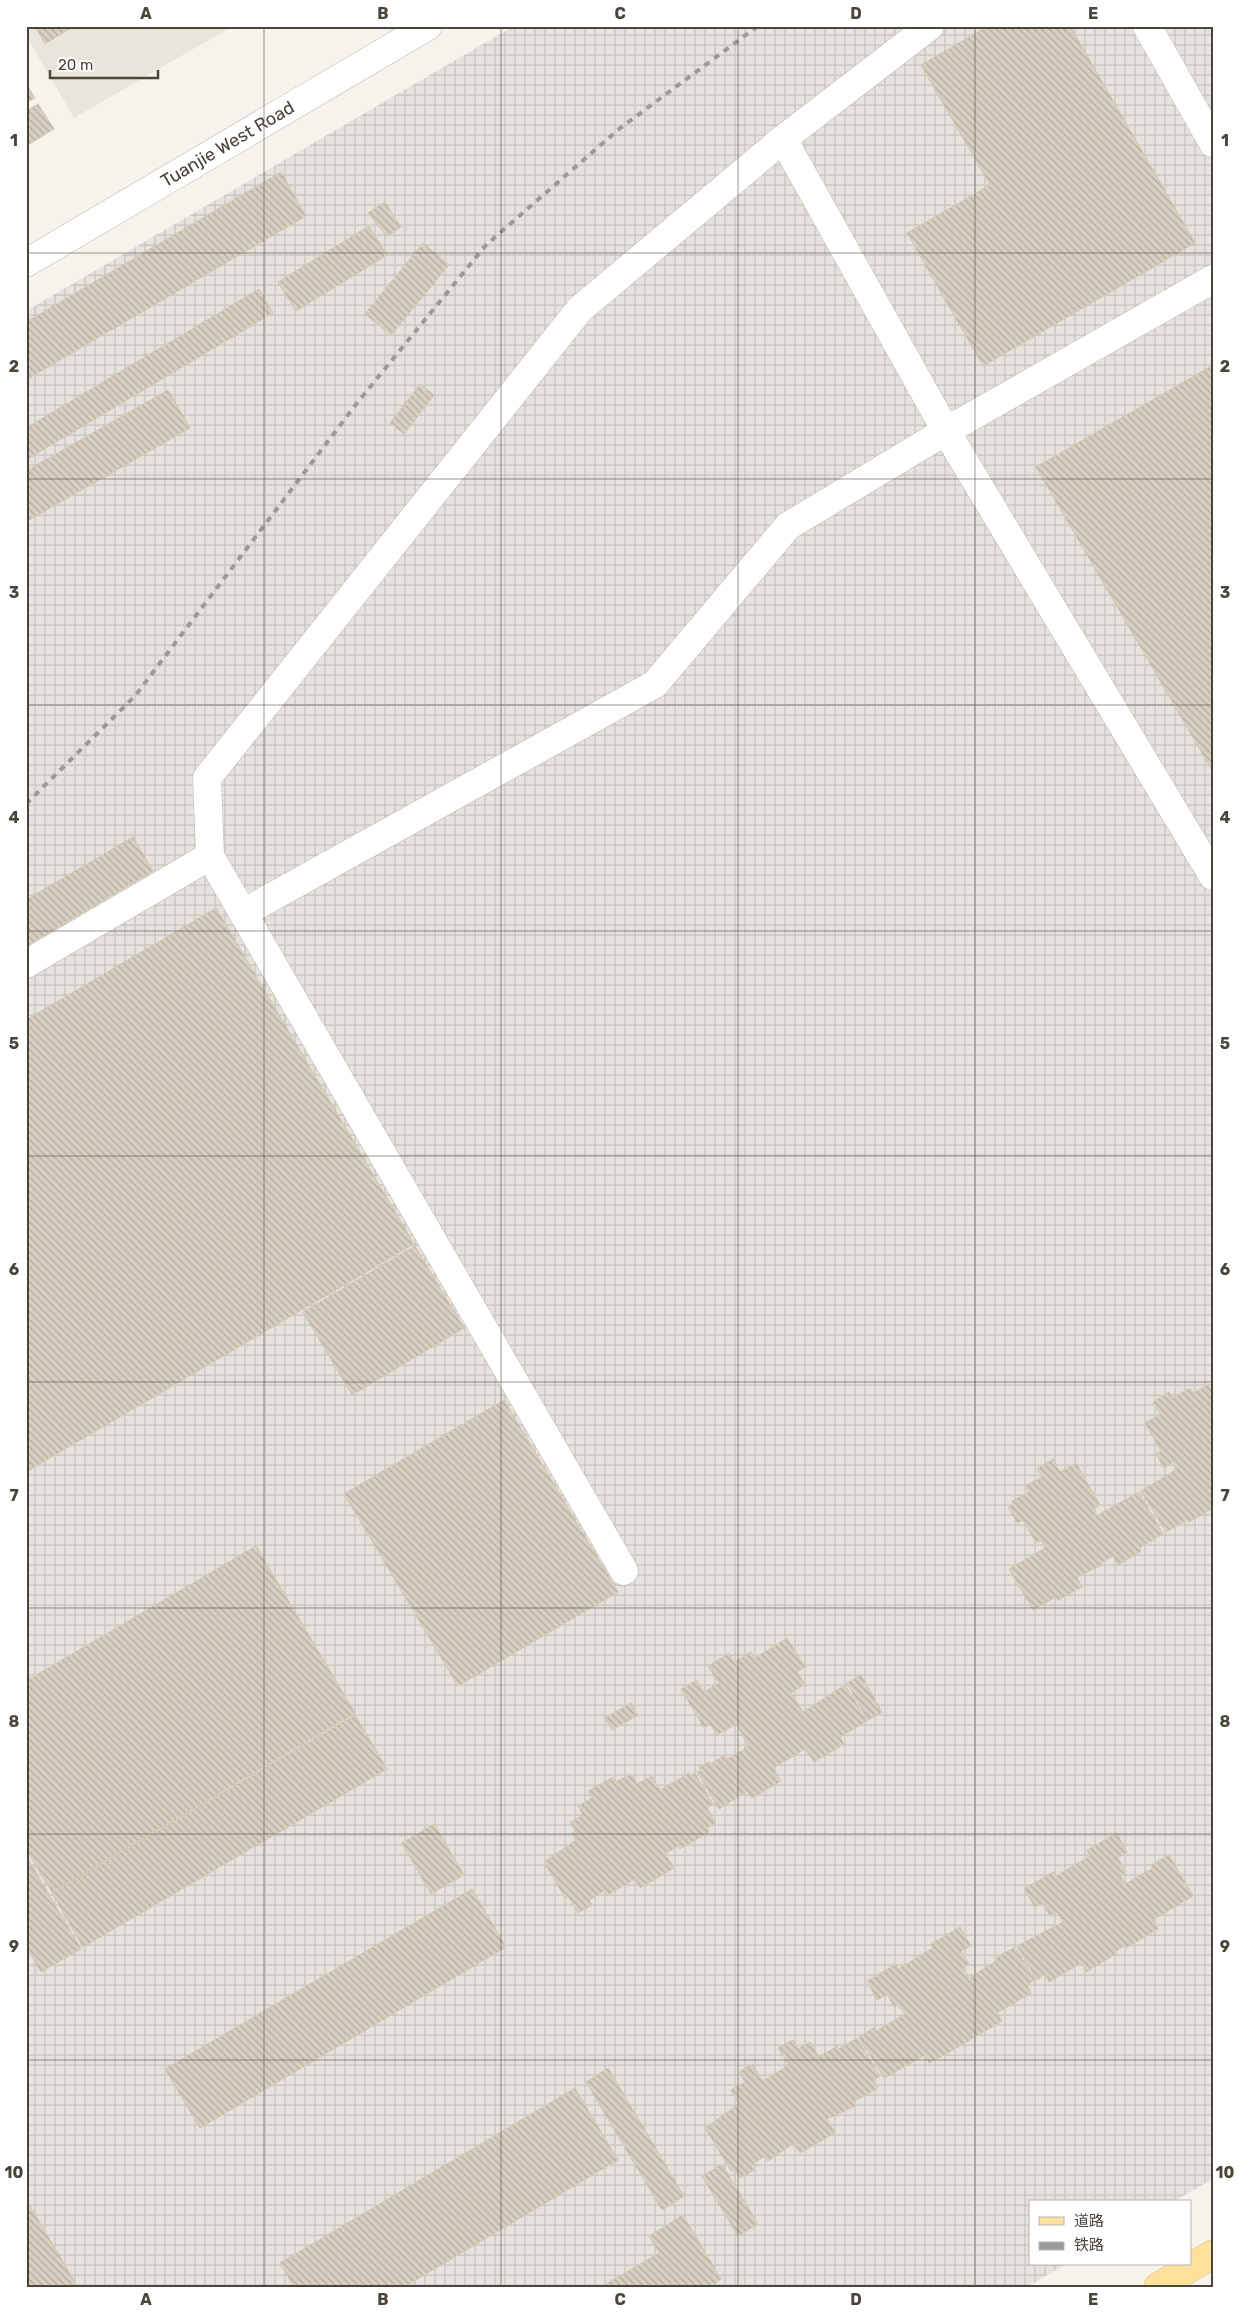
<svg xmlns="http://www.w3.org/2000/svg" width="1239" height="2313" font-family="Rubik,'Noto Sans SC',sans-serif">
<defs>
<pattern id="industrial-grid" width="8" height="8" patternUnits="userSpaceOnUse" patternTransform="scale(1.25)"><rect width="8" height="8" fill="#e6e2dd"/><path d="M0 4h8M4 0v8" fill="none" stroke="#c7c3be"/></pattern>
<pattern id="building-back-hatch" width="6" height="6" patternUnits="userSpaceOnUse" patternTransform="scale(1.25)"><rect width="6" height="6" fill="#d8cfc1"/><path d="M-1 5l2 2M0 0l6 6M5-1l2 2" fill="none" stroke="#b1aa9e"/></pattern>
</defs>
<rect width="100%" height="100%" fill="#f6f3ec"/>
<path fill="#eae5da" d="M26,26h207l-159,92 -48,-83z"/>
<path fill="url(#industrial-grid)" d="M514,26h699v2153l-40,23h-143v62h36l-39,23h-1001v-1976z"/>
<path fill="url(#building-back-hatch)" stroke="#d3c7b4" d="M35,26h39l-29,18z
M988,26h82l125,217 -212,123 -76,-133 83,-48 -69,-120z
M26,84l9,14 -9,5z
M38,104l16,25 -28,17v-35z
M281,172l25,44 -280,164v-58z
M385,202l16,25 -14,9 -19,-23z
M369,226l18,29 -91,56 -18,-29z
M423,243l26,22 -58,70 -26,-21z
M259,289l14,24 -247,147v-32z
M1213,365v407l-177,-305z
M420,384l14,11 -30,39 -14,-11z
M168,390l22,38 -161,92 -3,-5v-44z
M133,837l20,34 -127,75v-46z
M216,908l198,336 -388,228v-452z
M415,1246l49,82 -112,67 -49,-83z
M1208,1385l5,7v105l-2,2 2,9 -24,14 -1,-3 -22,13 -25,-41 36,-22 -4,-7 -9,6 -8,-14 5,-3 -16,-28 15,-9 -7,-12 16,-10 3,6 18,-10 3,5z
M504,1400l114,192 -160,94 -114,-192z
M1053,1459l7,13 16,-9 24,42 -8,5 4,6 43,-24 24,42 -24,14 2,3 -23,14 -5,-9 -12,7 1,2 -25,12 5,10 -24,13 -2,-3 -23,13 -24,-41 36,-21 -4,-8 -5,3 -13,-23 -6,3 -9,-16 5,-3 -1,-3 17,-9 -4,-6 17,-9 -5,-8z
M256,1546l99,167 -303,179 -26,-43v-168z
M787,1638l18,29 -8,5 8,12 -14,9 12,19 42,-27 22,36 -27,16 4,7 -30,18 -9,-13 -32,19 8,13 -29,17 -5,-7 -28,18 -22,-37 4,-2 -2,-3 10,-5 1,2 15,-9 3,4 21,-13 -13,-22 -19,11 -7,-11 -6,4 -23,-39 16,-9 7,12 15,-9 -11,-17 21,-13 5,9 17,-10 4,6z
M861,1675l21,37 -14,8 -21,-37z
M631,1703l7,12 -26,15 -7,-12z
M355,1715l32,54 -304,178 -31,-54z
M689,1773l1,3 5,-3 18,31 -6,4 9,15 -9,5 2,4 -29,17 -2,-3 -13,8 9,14 -34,20 -5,-9 -29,17 -2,-5 -15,9 3,5 -14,8 -10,-17 -3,2 -21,-36 32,-22 -4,-7 4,-2 -6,-9 13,-7 -5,-9 14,-8 -4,-7 25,-14 3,5 15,-8 6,10 15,-8 8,14z
M434,1824l30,51 -33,19 -29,-51z
M1117,1833l10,19 -9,6 8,14 -6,3 5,9 28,-16 -2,-3 18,-10 24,41 -40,24 5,9 -32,19 -1,-3 -9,6 1,2 -31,19 -5,-9 -32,19 -4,-8 -8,6 -20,-34 46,-24 -6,-10 -7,4 -7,-13 -8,4 -11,-18 29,-17 3,4 34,-20 -3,-6z
M26,1856l55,93 -40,23 -15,-25z
M472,1889l34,58 -306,181 -35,-59z
M960,1927l11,19 -10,5 8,13 -6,3 6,11 29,-18 -2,-2 19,-11 20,33 -8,5 4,8 -34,20 5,8 -54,32 -19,10 -4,-8 -41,23 -25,-41 16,-10 1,4 29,-17 -7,-9 -4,2 -7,-13 -10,6 -10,-19 29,-17 2,5 35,-21 -2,-4z
M857,2038l23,38 -7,4 5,8 -25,14 2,4 -28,13 8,14 -35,20 -6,-10 -26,18 -3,-5 -14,9 3,5 -14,8 -5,-9 -4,2 -26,-43 34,-24 -8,-14 14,-8 -6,-10 13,-8 11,17 26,-16 -11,-17 15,-8 5,9 12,-7 9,15 18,-11 2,3z
M608,2068l76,128 -22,14 -76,-128z
M575,2088l43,72 -214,127h-110l-14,-24z
M722,2164l36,60 -20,12 -36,-60z
M26,2199l52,88h-52z
M683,2215l38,64 -11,8h-109l58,-34 -10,-17z"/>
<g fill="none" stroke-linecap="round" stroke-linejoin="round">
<g stroke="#c2bbae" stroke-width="29">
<g id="minor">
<path d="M1147,26l66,117"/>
<path d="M783,139l163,292 267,445"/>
<path id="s1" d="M26,263l402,-237"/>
<path d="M210,856l-3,-78 373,-469 203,-170 147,-113"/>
<path d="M243,913l412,-229 133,-158 158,-95 267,-152"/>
<path d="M26,964l184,-108 414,715"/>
</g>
</g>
<g stroke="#e6c16a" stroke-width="29">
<path id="major" d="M1158,2287l55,-33"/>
</g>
<use href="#minor" stroke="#fff" stroke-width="28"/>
<use href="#major" stroke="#ffe39c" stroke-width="28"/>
<path stroke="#9a9a9a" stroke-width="4" stroke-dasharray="6 6" stroke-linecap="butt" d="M26,804l109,-108 222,-293 129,-158 133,-116 139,-103"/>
</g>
<path fill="none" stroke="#4b4439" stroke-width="1" stroke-opacity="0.55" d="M264,26v2261M501,26v2261M738,26v2261M975,26v2261M26,253h1187M26,479h1187M26,705h1187M26,931h1187M26,1156h1187M26,1382h1187M26,1608h1187M26,1834h1187M26,2060h1187"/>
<g text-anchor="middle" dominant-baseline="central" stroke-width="4" stroke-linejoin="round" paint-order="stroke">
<g font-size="18" fill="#4b4439" stroke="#fff">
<text stroke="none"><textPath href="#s1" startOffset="234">Tuanjie West Road</textPath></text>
</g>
</g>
<rect width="1239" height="2313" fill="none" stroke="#ffffff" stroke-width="55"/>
<rect x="1029" y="2200" width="162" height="65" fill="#ffffff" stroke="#b7b4b0"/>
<rect x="1039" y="2217" width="25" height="8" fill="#ffe39c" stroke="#b7b4b0"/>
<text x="1074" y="2226" font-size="15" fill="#4b4439">道路</text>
<rect x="1039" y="2242" width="25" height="8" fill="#9a9a9a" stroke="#b7b4b0"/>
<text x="1074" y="2250" font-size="15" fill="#4b4439">铁路</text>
<path d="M50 70v8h108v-8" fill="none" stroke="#4b4439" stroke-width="2.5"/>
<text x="58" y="70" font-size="15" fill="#4b4439" stroke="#ffffff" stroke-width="4" paint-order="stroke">20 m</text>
<rect x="28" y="28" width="1184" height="2258" fill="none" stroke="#4b4439" stroke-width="2"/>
<g font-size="16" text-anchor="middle" font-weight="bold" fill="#4b4439">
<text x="146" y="19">A</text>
<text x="383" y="19">B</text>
<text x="620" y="19">C</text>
<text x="856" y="19">D</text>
<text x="1093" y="19">E</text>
<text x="14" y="146">1</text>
<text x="1225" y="146">1</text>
<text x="14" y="372">2</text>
<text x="1225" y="372">2</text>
<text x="14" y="598">3</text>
<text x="1225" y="598">3</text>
<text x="14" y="823">4</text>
<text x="1225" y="823">4</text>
<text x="14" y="1049">5</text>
<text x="1225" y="1049">5</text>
<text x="14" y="1275">6</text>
<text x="1225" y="1275">6</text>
<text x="14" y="1501">7</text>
<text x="1225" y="1501">7</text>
<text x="14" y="1727">8</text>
<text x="1225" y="1727">8</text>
<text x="14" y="1952">9</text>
<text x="1225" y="1952">9</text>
<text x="14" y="2178">10</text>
<text x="1225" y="2178">10</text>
<text x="146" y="2305">A</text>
<text x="383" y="2305">B</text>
<text x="620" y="2305">C</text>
<text x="856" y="2305">D</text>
<text x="1093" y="2305">E</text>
</g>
</svg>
